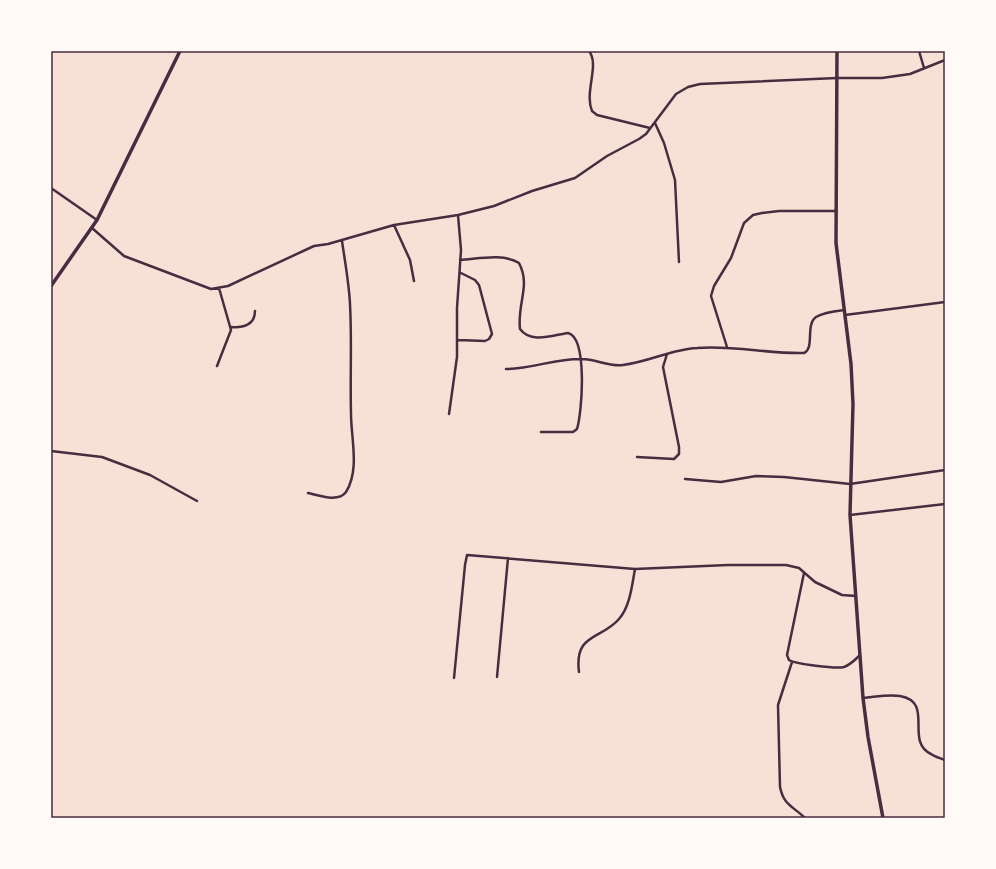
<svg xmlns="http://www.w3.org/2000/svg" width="996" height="869" font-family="'Work Sans',sans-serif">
<rect width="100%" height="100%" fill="#f7e1d7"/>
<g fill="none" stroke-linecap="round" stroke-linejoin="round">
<path stroke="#4a2c40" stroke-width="2.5" d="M589,51c11,14 -5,41 3,60l5,4 53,13
M919,51l5,17
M655,123l9,20 11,37 4,82
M51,188l46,32
M394,225l16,35 4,21
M92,228l32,28 87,33 17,-3 86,-40 14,-2 66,-19 64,-10 36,-9 38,-15 43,-13 32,-22 32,-17 7,-5 30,-40 12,-7 12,-3 137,-6h45l28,-4 35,-14
M460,260c18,-1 43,-7 59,3 12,23 -2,40 1,66 11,15 33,6 48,4 20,5 14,80 9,96l-4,3h-32
M845,315l100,-13
M231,327c12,1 24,-2 24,-16
M458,340l27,1 4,-2 3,-5 -13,-49 -4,-5 -14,-7
M727,347l-16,-51 3,-10 17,-28 13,-35 9,-8 9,-2 17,-2h57
M217,366l14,-36 -12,-42
M506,369c26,0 51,-11 76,-10 14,0 27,8 41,6 26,-3 49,-16 74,-17 36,-3 71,6 107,5 11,-5 1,-28 12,-36 8,-5 19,-6 28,-7
M449,414l8,-57v-49l4,-58 -3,-35
M51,451l51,6 48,18 47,26
M637,457l37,2 5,-5v-7l-16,-80 4,-13
M685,479l36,3 35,-6 28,1 66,7 95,-14
M308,493c10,2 30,10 38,-1 14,-22 5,-54 5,-78 -1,-37 1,-73 -1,-110 -1,-21 -5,-42 -8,-63
M850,515l95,-11
M804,573l-17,82 2,5c6,4 47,9 55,7 6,-2 11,-7 15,-11
M792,662l-14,43 2,82c4,19 13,19 25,31
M579,672c-5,-39 22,-32 40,-53 11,-12 13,-34 16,-50
M497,677l11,-119
M454,678l11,-113 2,-10 168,14 93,-4h58l13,3 16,14 27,13 14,1
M863,698c12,-1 25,-4 37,-2 35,6 4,45 31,58 4,3 9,4 14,6"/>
<path stroke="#4a2c40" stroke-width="3.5" d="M837,51l-1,192 15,121 2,40 -3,111 13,183 5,39 15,81
M51,286l46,-66 83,-169"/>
</g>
<rect width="996" height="869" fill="none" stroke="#fffaf5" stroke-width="104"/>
<rect x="52" y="52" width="892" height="765" fill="none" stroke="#4a2c40" stroke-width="1.5"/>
</svg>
